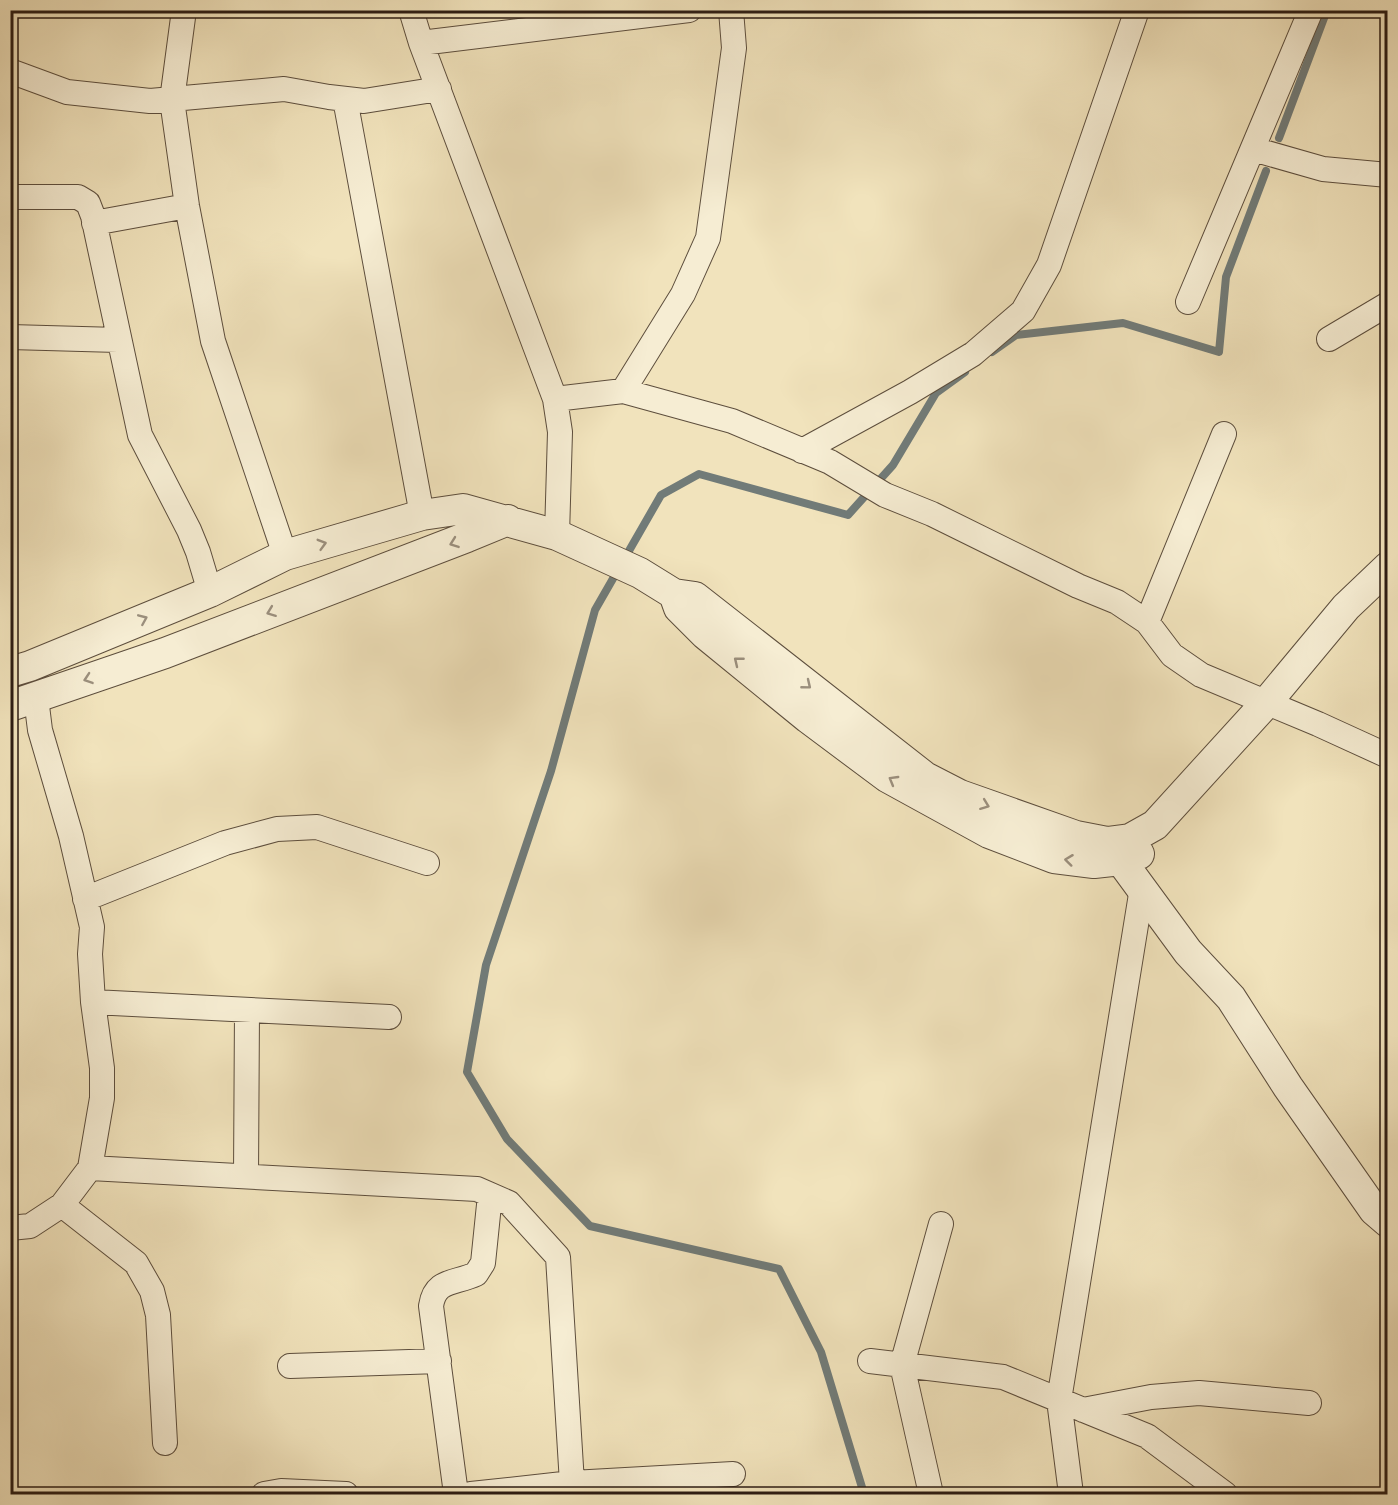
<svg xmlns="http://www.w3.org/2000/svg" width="1398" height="1505" font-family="'Libre Bodoni',serif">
<rect width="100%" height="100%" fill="#f1e3bc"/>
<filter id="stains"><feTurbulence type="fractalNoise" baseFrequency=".00333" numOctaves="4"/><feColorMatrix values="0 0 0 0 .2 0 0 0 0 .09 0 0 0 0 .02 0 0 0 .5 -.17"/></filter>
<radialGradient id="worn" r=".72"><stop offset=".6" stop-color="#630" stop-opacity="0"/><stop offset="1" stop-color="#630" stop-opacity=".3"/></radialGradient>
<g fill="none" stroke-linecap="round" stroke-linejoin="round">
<path stroke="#717b78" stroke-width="8" d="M1279,138l48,-128
M992,352l24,-17 107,-12 96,29 7,-75 40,-106
M864,1494l-43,-142 -42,-83 -189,-43 -83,-87 -40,-67 19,-107 65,-194 44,-161 66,-115 38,-21 149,41 45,-50 43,-72 29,-21"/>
<g stroke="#5d4e3d" stroke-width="26">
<path id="minor" d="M184,10l-12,90 15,106 26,135 72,214
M411,10l10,33 134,356 5,33 -3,103
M421,43l268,-33
M10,71l57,21 83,9 134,-12 45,8 35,4 75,-12
M345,99l77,416
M1253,149l70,20 65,6
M10,197h68l10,6 5,13 47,219 49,95 9,22 12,40
M94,223l93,-17
M1188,302l123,-292
M10,337l108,3
M1329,339l59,-35
M623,391l60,-97 25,-56 26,-190 -3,-38
M555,399l68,-8 109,30 98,41 55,33 47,19 146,72 39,16 30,20 25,33 29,20 117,49 70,32
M802,451l108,-59 63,-38 50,-43 26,-46 88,-255
M1147,622l77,-188
M85,899l140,-56 52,-14 40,-2 110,36
M93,1002l296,15
M90,1168l387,21 32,14 49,54 14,226 -101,11
M246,1176l1,-166
M62,1205l74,58 16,28 6,24 7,128
M10,1228l20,-2 32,-21 28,-37 12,-70v-30l-9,-66 -3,-48 2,-27 -21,-91 -31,-106 -4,-32
M870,1361l133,16 144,59 78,58
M290,1366l149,-5
M1083,1410l68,-13 48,-4 110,10
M572,1483l161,-9
M264,1494l17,-3 65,3
M456,1494l-25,-188c4,-27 23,-22 45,-32l7,-11 7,-68
M931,1494l-29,-129 39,-141
M1071,1494l-12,-94 83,-512"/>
</g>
<g stroke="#5d4e3d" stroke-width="32">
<path id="tertiary" d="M674,594l5,14 26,26 103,84 79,59 102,56 65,25 40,5 27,-3 18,-6
M10,672l20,-6 180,-74 75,-37 137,-40 41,-6 94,26 83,38 34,21 21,3 230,180 35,18 116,41 31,6 23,-3 25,-14 112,-123 79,-95 42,-40
M10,706l155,-53 302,-116 41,-17
M1111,847l77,105 43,46 57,89 86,123 14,12"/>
</g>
<use href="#minor" stroke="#f6edd3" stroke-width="24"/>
<use href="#tertiary" stroke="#f6edd3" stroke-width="30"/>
</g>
<defs><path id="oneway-chevron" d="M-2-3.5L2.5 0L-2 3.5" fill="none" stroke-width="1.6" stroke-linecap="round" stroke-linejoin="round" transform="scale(1.5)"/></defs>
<g stroke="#9b8f7d">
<use href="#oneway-chevron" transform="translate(454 543) rotate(160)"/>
<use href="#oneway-chevron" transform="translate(322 544) rotate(-16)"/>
<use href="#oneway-chevron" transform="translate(271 612) rotate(159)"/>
<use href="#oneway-chevron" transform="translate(143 619) rotate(-23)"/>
<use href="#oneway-chevron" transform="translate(738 661) rotate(-141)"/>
<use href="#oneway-chevron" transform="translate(88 679) rotate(161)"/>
<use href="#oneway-chevron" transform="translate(807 685) rotate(39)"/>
<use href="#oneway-chevron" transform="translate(893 780) rotate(-150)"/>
<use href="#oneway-chevron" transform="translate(985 805) rotate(21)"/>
<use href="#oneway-chevron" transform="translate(1069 860) rotate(-173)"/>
</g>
<rect width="1398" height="1505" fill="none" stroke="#f1e3bc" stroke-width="36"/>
<rect x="12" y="12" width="1374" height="1481" fill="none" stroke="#2c1c13" stroke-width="3"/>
<rect x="18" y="18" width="1362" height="1469" fill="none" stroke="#2c1c13" stroke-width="1.5"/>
<rect width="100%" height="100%" filter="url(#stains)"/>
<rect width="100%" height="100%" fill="url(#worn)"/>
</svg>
